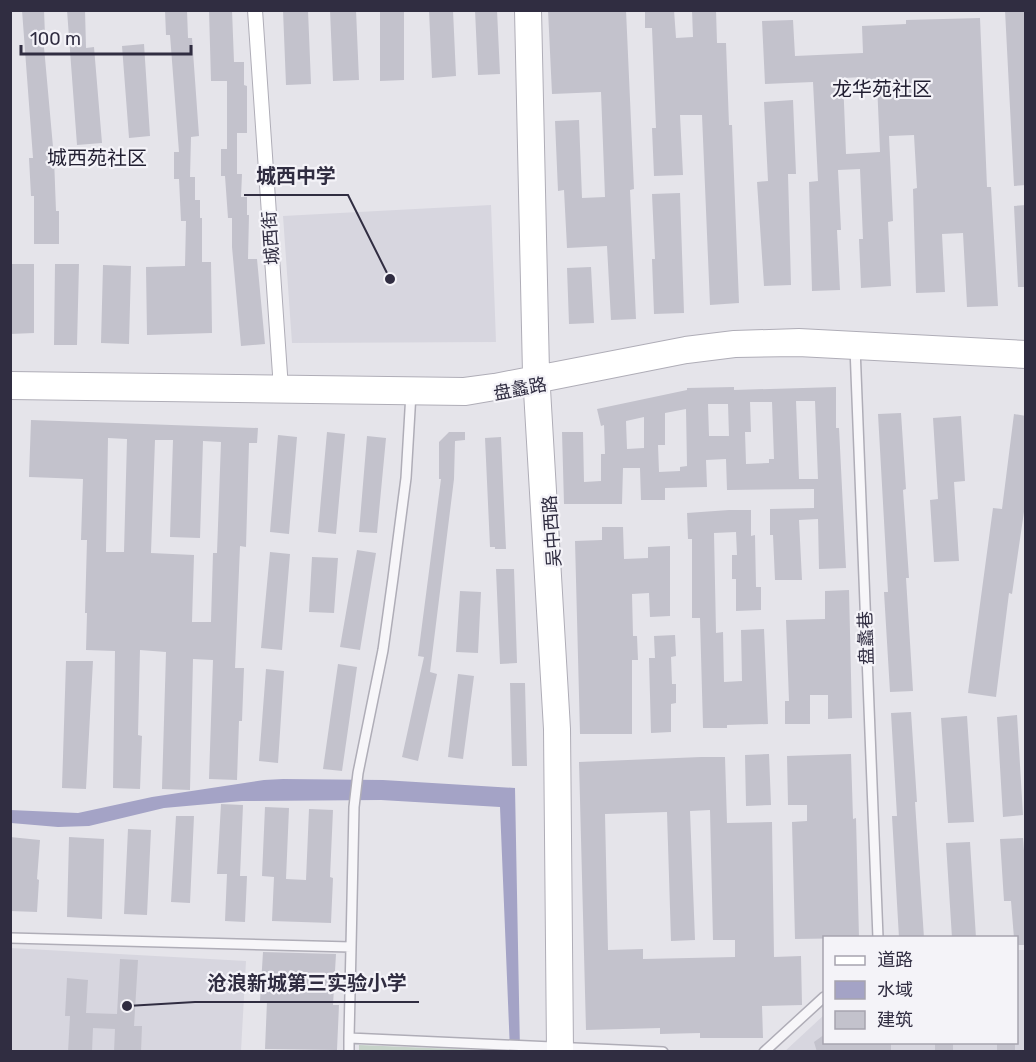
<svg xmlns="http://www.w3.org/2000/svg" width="1036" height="1062" font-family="Rubik,'Noto Sans SC',sans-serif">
<rect width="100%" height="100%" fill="#e5e4ea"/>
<path fill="#d7d6df" d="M491,205l5,137 -204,1 -9,-127z
M10,948l236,13 -5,90h-230z
M1017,950h8v101l-241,1 40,-37v27h192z"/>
<path fill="#c6d3c9" d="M359,1045l141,6 -141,1z"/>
<path fill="#a4a3c6" d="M283,779l100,1 132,8 5,263h-10l-10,-244 -119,-7 -139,1 -78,7 -75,18 -31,1 -47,-4 -1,-13 68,3 74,-16 112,-17z"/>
<path fill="#c3c2cc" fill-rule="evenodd" d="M22,10h22l1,26h-2l11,122 2,53h3v33h-25v-48h-3l-2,-38h4z
M67,10h18l1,38 8,-1 8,96 -25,2z
M165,10h22l1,28h4l7,98 -8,1 -1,40h5v23h5v18h2v44h9l1,71 -65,2 -1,-68 39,-1 1,-45h-5l-2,-42h-5v-27h5l-9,-117h-4z
M209,10h23l2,52h10v23l3,1v47h-10v41h5l-1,23h6v18h2l-1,44h9l8,85 -24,2 -9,-99v-29h-4l-3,-42h-4v-27h6v-68h-16z
M283,10h25l3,74 -25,1z
M330,10h26l3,70 -26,1z
M380,10h24v70l-24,1z
M429,10h24l3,66 -24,2z
M475,10h22l3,64 -22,1z
M548,10h78l8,179 -4,1 6,129 -25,1 -4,-74 -40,2 -3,-58 -6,1 -3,-70 24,-1 3,78 23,-1 -4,-105 -49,2z
M645,10h29l2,28 17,-1 -1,-27h24l1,33h9l3,82h3l7,178 -29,2 -8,-190h-22l3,60 -29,1 -2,-48h4l-4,-100h-7z
M1005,10h21v175l-12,1z
M980,18l7,169h4l7,119 -31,1 -4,-74 -21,1 3,58 -29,1 -3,-104 4,-1 -3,-53 -25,1 4,85 -5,1 3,64 -30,2 -2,-49h4l-3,-70 -22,1 3,60h-4l3,60 -28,1 -3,-109 9,-1 -5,-99 -48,2 -3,-63 31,-1 2,36 68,-3 -1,-27 44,-2v-4zM864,77v6h13l3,69 -34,2 -3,-76z
M144,44l6,92 -21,2 -7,-92z
M793,100l3,74h-8l3,111 -27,1 -7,-104 11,-1 -4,-79z
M680,193l4,120 -30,1 -2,-55h3l-3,-65z
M1026,205v82h-8l-4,-81z
M10,264h24v69l-24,1z
M55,264h24l-2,81h-23z
M103,265l28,1 -2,78 -28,-1z
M591,267l3,56 -25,1 -2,-56z
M734,387v3l102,-3v41h3l7,140 -27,1 -1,-50 -19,1 3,60h-27l-2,-45h-3v-26l44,-1v-19l-87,1 -1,-31 -20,1 1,27 -42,1v12h-24l-1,-32h-17l-1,36h-58l-2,-72h21l1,50 17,-1v-27h4l-1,-29 -3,1 -4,-17 90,-19v-2zM796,401h19l3,78h-19zM750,402h22l2,57h-5v4l-23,1 -1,-32h6zM708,404h20l1,32h-20zM686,409l1,57 -7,1v4l-21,1 -1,-27h7v-32zM644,417v31l-17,1 -1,-28z
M901,413l5,76 -3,1 6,88h-3l7,113 -23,1 -6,-100h4l-10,-178z
M1014,414l12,2v82l-14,96 -3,-1 -13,104 -28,-4 25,-185 9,1z
M961,416l4,65 -11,1 5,79 -25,1 -4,-62 8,-1 -5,-81z
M31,420l227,8 -1,15h-8l-3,104 -6,-1 -5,122h9l-2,53h-3l-2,59 -28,-1 4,-119 -20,-1 -3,131 -28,-1 4,-137 -26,-2 -2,85 4,1 -2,53 -27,-1 2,-137 -29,-1 1,-37h-2l2,-73h-6l2,-61 -54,-2zM108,438l19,1 -3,113h-18zM155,440h18l-3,97 30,1 3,-97 18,1 -4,111h-4l-2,69h-19l2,-67 -43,-2z
M327,432l18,2 -9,100 -18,-2z
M449,432h16v8l-10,1 -1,38 -24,193 7,2 -19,87 -16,-4 22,-100 -6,-1 23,-177h-2v-37z
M278,435l19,2 -8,97 -19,-2z
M367,436l19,2 -9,95 -18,-1z
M501,437l5,112h-11v-2h-5l-5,-109z
M729,510h22v26l4,-1 1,52h5v23l-25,1v-32h-4v-24h5l-1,-23 -22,1 2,100 7,-1 1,50 18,-1 -1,-51 23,-1 4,95 -41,1v3h-24l-3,-110h-8v-79h-4l-1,-26z
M602,527h21l1,32 24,-1v-11l22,-1v70l-20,1 -1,-24 -17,1 1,42h4l1,24h-6v74h-52l-5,-193 27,-1z
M357,550l19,3 -16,97 -20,-3z
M270,552l20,2 -8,96 -21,-2z
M312,557l26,1 -4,55 -25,-1z
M496,569h18l3,94 -17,1z
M849,590l3,128 -24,1v-24h-18v29h-25v-23h4l-3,-81 39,-1v-28z
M460,591l21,1 -3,61 -22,-1z
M675,635l1,21 -5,1 1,27h4v19l-5,1v28l-20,1 -2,-75h6l-1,-22z
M66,661h27l-7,128 -24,-1z
M338,664l19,3 -15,104 -19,-2z
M266,669l18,2 -6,92 -19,-2z
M458,674l16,2 -11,83 -15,-2z
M510,683h15l2,83h-15z
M911,712l6,90h-2l9,136h-25l-7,-122h5l-6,-103z
M1017,715l6,100 -20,2 -6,-100z
M967,716l7,106 -26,1 -7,-105z
M769,754l2,51 -25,1 -1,-51z
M851,754l2,65 3,-1 3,120 -64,1 -3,-117 15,-1v-16h-19l-1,-49z
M701,757h24l2,66 45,-1 2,135 27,-1 1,49 -40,1 1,32h-63v-5l-40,1v-6l-74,2 -7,-268zM710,810l3,130h22v17l-92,2v-10l-35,1 -3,-136 62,-2 4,129 24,-1 -5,-129z
M221,804l22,1 -3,71h7l-2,46 -20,-1 2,-47h-10z
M265,807l24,1 -3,71 20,1 3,-71 24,1 -3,67 3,1 -2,45 -59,-2 2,-44 -12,-1z
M176,816h18l-4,87 -19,-1z
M128,829l23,1 -4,85 -23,-1z
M10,837l30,3 -3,39 2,1 -2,32 -27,-1z
M69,837l35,2 -2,80 -35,-2z
M1023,838l3,38v69h-9v-7h-3l-3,-37h-7l-4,-62z
M970,842l6,96h-24l-6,-95z
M263,952l73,2 -3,51h6l-2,45 -72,-1 2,-48h-7z
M120,959l18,1 -4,66h8l-1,26h-27l1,-23 -22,-1 -1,24h-24l2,-36h-5l2,-38 21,2 -2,33 31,1z
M825,1034v8h66v10h-74l-3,-10z
M935,1042h18v10h-18z
M997,1042h18v10h-18z"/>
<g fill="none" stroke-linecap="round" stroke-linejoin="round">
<g stroke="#afadb7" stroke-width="12">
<path id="street" d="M855,347l23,591
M10,938l341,9 -2,91
M351,947l3,-140 4,-34 25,-123 10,-72 13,-100 5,-85
M349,1052v-14l314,14
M764,1052l60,-55"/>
</g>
<g stroke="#afadb7" stroke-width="16">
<path id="secondary" d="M255,10l26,379
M522,10l8,364 21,355 3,323
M534,10l8,362 21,357 3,323
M10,379l454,6 30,-4 191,-37 49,-6 65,-2 227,12
M10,392l455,6 71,-12 151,-30 48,-6 63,-1 228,12"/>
</g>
<use href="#street" stroke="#f7f6f9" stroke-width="9"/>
<use href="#secondary" stroke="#fff" stroke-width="14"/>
</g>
<g text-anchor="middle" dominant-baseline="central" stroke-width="4.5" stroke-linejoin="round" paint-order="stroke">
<g font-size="18" fill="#302d41" stroke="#f4f3f8">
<text transform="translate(271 238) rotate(-94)">城西街</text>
<text transform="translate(520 389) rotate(-11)">盘蠡路</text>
<text transform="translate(552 531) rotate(-94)">吴中西路</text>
<text transform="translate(866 638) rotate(-92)">盘蠡巷</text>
</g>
<g font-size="20" fill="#221f32" stroke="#f4f3f8">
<text x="882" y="89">龙华苑社区</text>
<text x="97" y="158">城西苑社区</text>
</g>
</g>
<path fill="none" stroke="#302d41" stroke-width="2" d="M390 279L348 195H244M127 1006L195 1002H419"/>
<g fill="#302d41" stroke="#f4f3f8" stroke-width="2">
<circle cx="390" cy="279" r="6"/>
<circle cx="127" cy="1006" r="6"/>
</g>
<g font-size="20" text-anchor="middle" font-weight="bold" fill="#302d41" stroke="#f4f3f8" stroke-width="4.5" stroke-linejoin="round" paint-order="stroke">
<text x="296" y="183">城西中学</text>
<text x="307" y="990">沧浪新城第三实验小学</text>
</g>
<rect width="1036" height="1062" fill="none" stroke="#302d41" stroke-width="24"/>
<rect x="823" y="936" width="195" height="108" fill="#f4f3f8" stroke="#a6a4af" stroke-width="1.5"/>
<rect x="835" y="956" width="30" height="9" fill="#ffffff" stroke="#a6a4af" stroke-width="1.5"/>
<text x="877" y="966" font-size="18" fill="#302d41">道路</text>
<rect x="835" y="981" width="30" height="18" fill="#a4a3c6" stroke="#a6a4af" stroke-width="1.5"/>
<text x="877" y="996" font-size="18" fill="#302d41">水域</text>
<rect x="835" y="1011" width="30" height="18" fill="#c3c2cc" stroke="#a6a4af" stroke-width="1.5"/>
<text x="877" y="1026" font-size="18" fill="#302d41">建筑</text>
<path d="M21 45v9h170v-9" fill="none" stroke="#302d41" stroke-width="3"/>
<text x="30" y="45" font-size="18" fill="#302d41" stroke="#f4f3f8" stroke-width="4.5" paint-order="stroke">100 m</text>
</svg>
